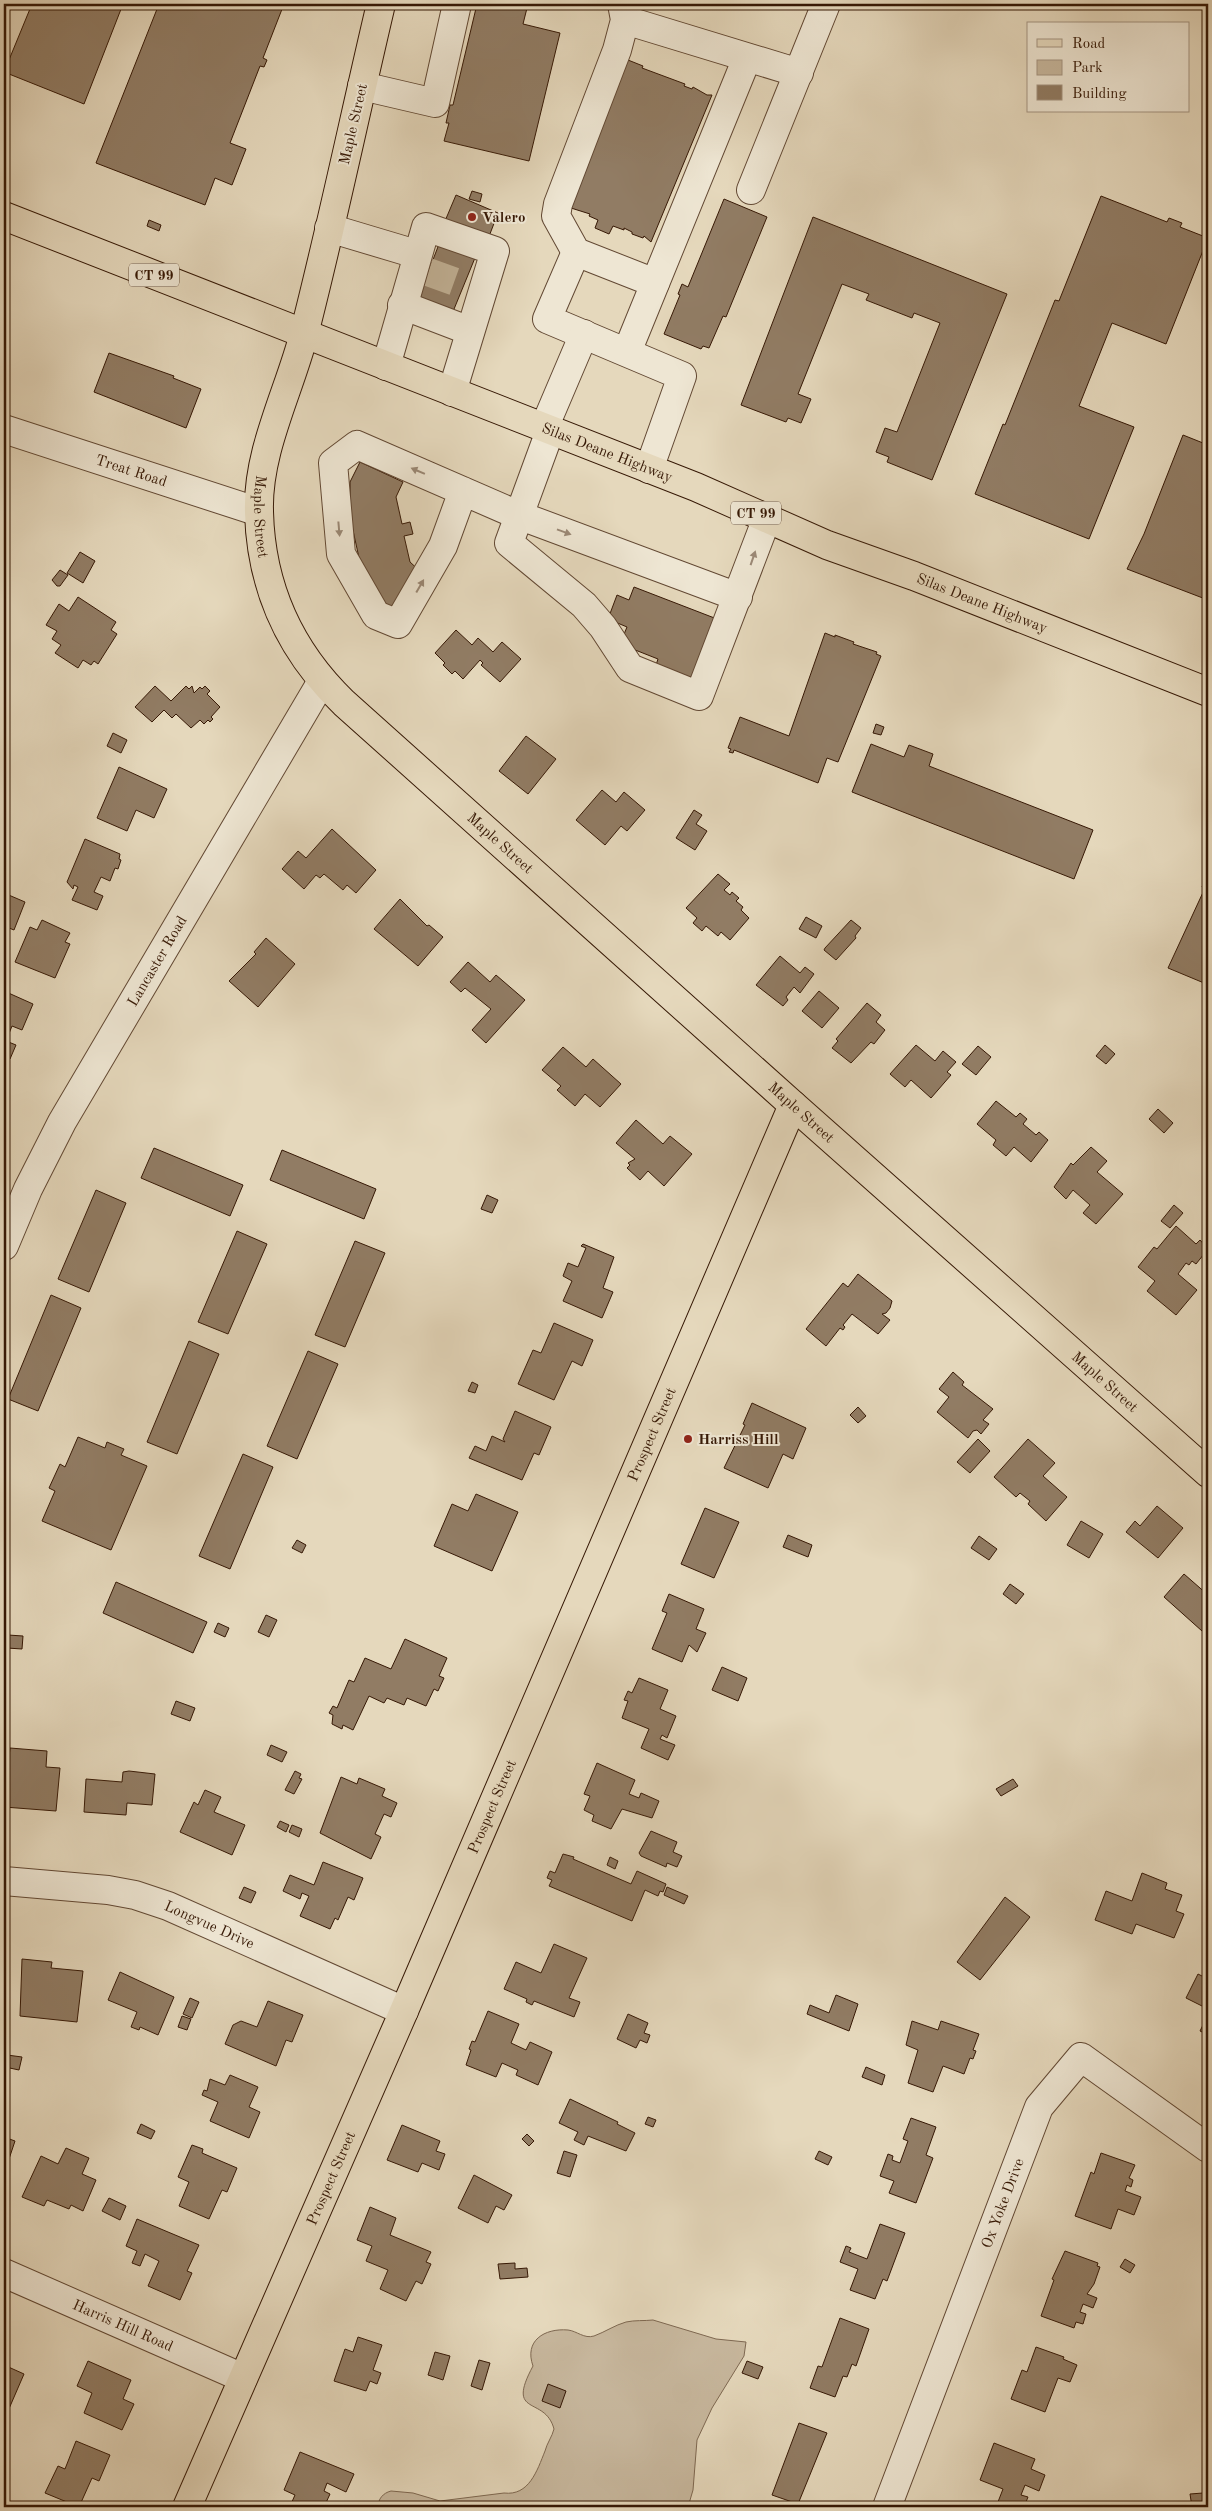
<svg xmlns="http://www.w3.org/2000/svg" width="1212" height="2511" viewBox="0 0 1212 2511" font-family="'Old Standard TT',serif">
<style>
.green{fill:#c7b79d;stroke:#7e6851}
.building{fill:#917c64;stroke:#361805}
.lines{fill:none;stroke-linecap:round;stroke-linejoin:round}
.minor-tunnel{stroke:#c2b297;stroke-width:28;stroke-dasharray:28 14;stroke-linecap:butt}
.minor-casing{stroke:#624833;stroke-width:30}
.major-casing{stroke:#361805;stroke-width:30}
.minor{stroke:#eee6d3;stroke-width:28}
.major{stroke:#e5d8bc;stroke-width:28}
.oneway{fill:#9b8976}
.poi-dot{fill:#8f2418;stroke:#eee6d3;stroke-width:2}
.labels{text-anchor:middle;stroke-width:4;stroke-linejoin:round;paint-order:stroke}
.shield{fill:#eee6d3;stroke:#6d5643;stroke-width:1}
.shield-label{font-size:14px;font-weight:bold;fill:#361805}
.street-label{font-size:15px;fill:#361805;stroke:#eee6d3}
.poi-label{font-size:15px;font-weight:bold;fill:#361805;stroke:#eee6d3;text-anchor:start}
</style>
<rect width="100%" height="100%" fill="#e5d8bc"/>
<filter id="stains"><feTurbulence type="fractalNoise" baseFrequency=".004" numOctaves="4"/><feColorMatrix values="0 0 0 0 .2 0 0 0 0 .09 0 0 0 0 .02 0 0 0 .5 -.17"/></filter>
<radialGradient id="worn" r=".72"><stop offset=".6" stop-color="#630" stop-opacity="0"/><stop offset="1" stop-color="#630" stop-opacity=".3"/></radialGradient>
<path class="green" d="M653 2320 716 2339 746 2342 744 2356 712 2408 697 2440 693 2490 688 2507H378C378 2499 383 2493 391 2491L413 2493 440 2501 504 2493C529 2496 537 2471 545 2451 547 2443 552 2437 554 2429 545 2395 505 2418 533 2366 524 2341 544 2328 568 2330 577 2331 584 2339 594 2336 605 2332 615 2325 626 2322 635 2320 644 2321 653 2320Z"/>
<path class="building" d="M32 4H123L84 104 4 72Z
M159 4H284L263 58 267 60 264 67 260 66 230 143 246 149 232 185 215 178 205 205 96 163Z
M477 4H528L523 24 560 33 529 161 444 141 449 123H446L450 105H453Z
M623 58 643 66 642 68 685 84 684 86 692 89 693 87 707 95H712L651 242 644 236 643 238 632 234V232L624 228V230L613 226 609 234 595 228 598 220 589 216 590 214 571 208Z
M472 191 482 194 480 202 469 199Z
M456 195 498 213 488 239 445 221Z
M1101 196 1167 222 1169 218 1182 223 1180 227 1208 238 1166 344 1112 323 1079 406 1134 427 1089 539 975 494 1003 424 1005 425 1055 300 1059 301Z
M724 199 767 217 726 317 723 316 709 348 703 346 701 349 664 334 680 295 678 294 682 284 688 287Z
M813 217 1007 294 932 480 887 462 889 457 876 452 885 428 897 432 940 323 914 313 912 318 866 300 869 294 842 284 798 394 811 399 801 423 788 418 786 422 741 405Z
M149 220 161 225 159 231 147 226Z
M441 239 477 253 452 314 417 301Z
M109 353 174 376 173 378 201 389 186 428 94 392Z
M1183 435 1208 445V600L1127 569 1144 534Z
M360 462 403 482 396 497 402 524 410 522 413 534 404 536 410 562 422 573 390 609 374 595 363 576 347 503H350V482Z
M80 552 95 561 83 583 67 573Z
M60 570 68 575 60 586H57L52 580Z
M634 587 717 619 693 686 654 671 658 659 620 644 627 627 608 619 617 595 629 600Z
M78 597 116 622 111 630 117 634 98 664 94 661 91 665 83 660 78 668 55 653 61 645 52 639 57 631 46 625 59 604 69 611Z
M456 630 472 645 478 638 493 652 502 642 521 659 500 682 481 665 483 663 480 660 463 679 455 671 452 674 443 665 445 663 435 653Z
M825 633 835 637V635L854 642 853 644 877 652 876 654 881 656 838 762 827 758 818 783 734 750 733 753 729 752 731 749 728 748 740 717 789 736Z
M155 686 171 701 186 686 189 689 192 686 194 693 200 687 202 689 205 686 210 691 207 694 220 707 211 717 213 719 210 722 208 720 204 724 200 720 191 728 176 714 172 718 164 710 152 722 135 707Z
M876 724 884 727 881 735 873 733Z
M113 733 127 740 121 753 107 746Z
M526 736 556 759 528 794 499 771Z
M871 744 904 757 909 745 933 754 929 766 1093 830 1074 879 852 792Z
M119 767 167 789 154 818 136 810 127 831 97 818Z
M602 790 616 802 624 792 645 810 627 831 621 826 605 845 576 820Z
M694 810 702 815 696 824 707 831 695 850 676 838Z
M332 829 376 870 356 893 347 885 343 890 324 874 320 878 316 875 304 889 282 869 298 851 306 858Z
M85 839 120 854 119 859 121 860 118 869 115 868 110 881 101 877 94 892 103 896 97 910 72 900 78 887 74 885 73 889 67 882Z
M1208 872V982L1204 980V983L1168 968 1205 888 1202 887Z
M718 874 730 884 724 890 730 895 732 892 739 898 736 901 743 907 741 910 749 918 730 940 721 932 718 936 706 926 702 931 693 923 697 918 686 908Z
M4 893 25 902 14 930 4 926Z
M400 899 427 926 429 925 443 937 418 966 374 929Z
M806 917 822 926 816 938 799 929Z
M42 920 70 933 65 942 70 944 55 978 15 962 30 927 37 930Z
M851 920 861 928 855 936 856 938 836 960 824 950 825 948Z
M266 938 295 964 258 1007 229 981 256 954 254 952Z
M780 956 800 973 805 967 814 974 800 993 794 987 786 997 788 1000 783 1006 756 985Z
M468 962 490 982 496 975 525 1000 486 1043 472 1030 491 1009 465 988 461 992 450 982Z
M4 991 33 1004 22 1030 12 1026 6 1041 16 1045 10 1059 4 1056Z
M819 991 839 1008 822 1028 802 1011Z
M867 1003 881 1015 876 1022 885 1030 874 1044 871 1042 851 1063 832 1048 838 1041 836 1039Z
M916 1045 935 1061 943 1051 956 1062 947 1072 951 1075 931 1098 911 1080 905 1087 890 1074Z
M1105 1045 1115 1054 1106 1064 1096 1056Z
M978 1046 991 1057 976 1075 962 1064Z
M563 1047 586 1067 593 1059 621 1084 600 1107 585 1094 575 1106 557 1090 561 1086 542 1070Z
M996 1101 1016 1117 1020 1113 1027 1119 1023 1124 1036 1135 1039 1132 1048 1140 1031 1162 1014 1147 1006 1156 993 1145 996 1140 977 1124Z
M1158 1109 1173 1123 1164 1133 1149 1119Z
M636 1120 663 1144 670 1136 692 1154 664 1186 648 1171 640 1180 627 1168 630 1165 628 1163 635 1159 616 1143Z
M1091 1147 1107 1161 1097 1172 1123 1194 1096 1224 1083 1213 1090 1205 1073 1190 1066 1199 1054 1187 1071 1163 1073 1165Z
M154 1148 243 1185 230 1216 141 1178Z
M282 1150 376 1189 364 1219 270 1180Z
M96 1190 126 1203 89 1292 58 1279Z
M487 1195 498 1200 492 1213 481 1209Z
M1174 1205 1183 1213 1170 1228 1161 1221Z
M1176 1226 1196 1244 1200 1240 1208 1249 1196 1264 1192 1261 1189 1265 1186 1263 1178 1274 1197 1290 1176 1315 1147 1291 1155 1281 1138 1267 1154 1247 1157 1249Z
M237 1231 267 1244 228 1334 198 1322Z
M355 1241 385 1253 345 1347 315 1335Z
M583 1244 614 1257 603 1288 613 1292 602 1318 563 1301 572 1281 563 1276 568 1263 578 1267 586 1248 581 1246Z
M858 1274 892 1301 890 1308 886 1313 882 1314 890 1320 878 1334 852 1314 843 1325 845 1327 843 1330 840 1328 826 1346 806 1329 843 1283 848 1287Z
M51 1295 81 1308 38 1411 8 1399Z
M554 1323 593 1340 582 1366 572 1361 554 1400 518 1384 533 1350 541 1353Z
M189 1341 219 1354 177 1454 147 1442Z
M308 1351 338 1364 297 1459 267 1446Z
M953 1372 964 1382 962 1385 993 1409 983 1420 989 1424 981 1434 977 1430 973 1431 968 1438 937 1412 949 1397 939 1389Z
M472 1382 478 1385 475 1393 468 1391Z
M752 1403 806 1428 793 1459 783 1454 768 1488 724 1468 745 1425 743 1424Z
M858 1407 866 1416 858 1423 850 1415Z
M515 1411 551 1427 539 1455 534 1453 522 1480 469 1458 475 1446 486 1451 492 1436 505 1442 503 1439Z
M78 1437 105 1448 107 1442 124 1449 121 1455 147 1466 111 1550 42 1521 55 1491 49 1488 60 1464 65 1467Z
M978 1439 990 1451 970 1473 957 1462Z
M1028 1439 1055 1463 1043 1476 1067 1497 1046 1521 1028 1504 1030 1501 1020 1493 1016 1497 994 1477Z
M243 1454 273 1467 230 1569 199 1556Z
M476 1494 518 1512 492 1571 434 1546 452 1504 468 1511Z
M1157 1506 1183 1528 1158 1558 1126 1532 1135 1521 1140 1526Z
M705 1508 739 1522 714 1578 681 1564Z
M1081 1521 1103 1534 1089 1558 1067 1545Z
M788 1535 812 1545 808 1557 783 1547Z
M979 1536 997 1549 989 1560 971 1548Z
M297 1540 306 1545 302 1553 292 1548Z
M1184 1574 1208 1595V1624L1202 1631 1164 1597Z
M116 1582 207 1622 193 1653 103 1613Z
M1010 1584 1024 1594 1016 1604 1003 1594Z
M669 1594 704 1609 696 1629 706 1633 697 1652 689 1645 682 1662 652 1649 667 1613 662 1611Z
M266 1615 277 1620 269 1637 258 1632Z
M218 1623 229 1628 225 1637 214 1632Z
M8 1635 23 1636 22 1649 7 1648Z
M405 1639 447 1658 439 1676 444 1678 438 1691 434 1689 426 1706 407 1698 404 1705 387 1698 384 1703 369 1696 353 1730 343 1725 342 1729 332 1724 333 1715 329 1713 333 1706 337 1708 349 1680 354 1682 365 1658 391 1669Z
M722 1667 747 1678 738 1701 712 1690Z
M639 1678 668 1690 660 1709 676 1716 667 1738 662 1735 660 1739 675 1745 668 1760 641 1748 649 1729 622 1718 628 1701 624 1700 628 1691 632 1693Z
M176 1701 195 1708 190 1721 171 1714Z
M271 1745 287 1752 282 1762 267 1755Z
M10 1748 47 1751 46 1767 60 1768 56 1811 4 1807V1765L8 1766Z
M597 1763 635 1780 629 1794 639 1798 641 1793 659 1801 652 1818 622 1809 611 1829 592 1821 594 1815 584 1810 590 1796 584 1794Z
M129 1771 155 1774 152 1805 127 1803 126 1815 84 1812 86 1779 122 1782 123 1772Z
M295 1771 301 1774 299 1778 302 1779 294 1794 285 1790Z
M341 1777 357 1784 359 1778 385 1789 382 1796 397 1803 391 1817 384 1814 375 1834 381 1837 371 1859 320 1833Z
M1013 1779 1018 1786 1001 1796 996 1789Z
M205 1790 221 1797 214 1812 245 1825 232 1855 180 1832 194 1802 198 1805Z
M280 1821 289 1825 286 1832 277 1827Z
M292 1825 302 1829 299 1837 289 1832Z
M651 1831 677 1842 673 1852 682 1856 677 1867 667 1863 666 1867 641 1856 639 1853Z
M563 1854 574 1857 573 1859 631 1884 637 1871 666 1884 663 1892 660 1891 658 1896 645 1890 632 1921 549 1886 552 1880 547 1878 550 1871 555 1873Z
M610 1857 618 1861 615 1869 607 1865Z
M323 1862 363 1878 354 1900 348 1897 338 1920 335 1918 330 1929 300 1916 309 1896 302 1893 300 1899 283 1891 290 1875 314 1885Z
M1142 1873 1167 1883 1165 1889 1182 1895 1176 1911 1184 1914 1174 1938 1136 1924 1132 1934 1095 1920 1106 1891 1132 1901Z
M244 1887 256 1892 251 1903 239 1898Z
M667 1887 688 1896 684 1904 664 1895Z
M1005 1897 1030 1917 980 1980 957 1962Z
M554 1944 587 1958 569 1998 580 2002 574 2017 534 2001 532 2005 526 2002 527 1999 504 1989 516 1962 541 1973Z
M22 1959 52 1962 51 1968 83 1971 77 2022 20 2016Z
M120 1972 174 1997 158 2035 140 2027 139 2030 131 2027 137 2012 108 2000Z
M1198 1974 1208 1979V2009L1186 1998Z
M836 1995 858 2004 849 2031 807 2014 810 2005 829 2013Z
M190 1998 199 2002 192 2018 183 2014Z
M268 2001 303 2015 292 2042 286 2040 276 2066 225 2044 233 2025 241 2021 257 2027Z
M488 2011 519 2024 511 2043 526 2050 530 2042 552 2052 538 2085 516 2075 518 2070 502 2063 496 2077 466 2065 471 2050 469 2049 472 2041 475 2042Z
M628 2014 648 2023 644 2033 650 2035 647 2043 640 2040 636 2048 617 2039Z
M1208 2015V2035L1200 2031Z
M182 2016 191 2019 187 2030 178 2027Z
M912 2021 938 2030 941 2021 979 2034 973 2050 976 2051 973 2059 970 2058 964 2074 943 2066 933 2092 908 2083 918 2050 906 2045Z
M7 2055 22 2057 19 2070 5 2067Z
M866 2067 885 2075 882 2085 862 2077Z
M230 2075 258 2087 249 2107 260 2112 249 2138 210 2121 218 2102 202 2095 204 2090 207 2091 210 2079 225 2085Z
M570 2099 618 2122 617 2124 635 2133 626 2151 588 2136 584 2145 574 2140 578 2132 559 2123Z
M648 2117 656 2120 653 2127 645 2124Z
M911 2118 936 2127 926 2155 933 2158 916 2203 889 2193 894 2181 880 2176 888 2154 893 2156 892 2160 900 2163 908 2141 903 2139Z
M141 2124 155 2131 151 2139 137 2133Z
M402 2125 440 2141 436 2151 445 2154 439 2170 422 2163 418 2172 387 2160Z
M527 2134 534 2141 529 2146 522 2139Z
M4 2137 15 2141 4 2174Z
M192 2145 203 2149 202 2153 237 2168 227 2192 222 2190 209 2219 179 2206 189 2182 178 2177Z
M66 2148 89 2158 82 2174 96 2180 83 2211 71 2205 69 2209 47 2200 44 2206 22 2197 41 2156 58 2164Z
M564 2151 577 2155 570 2177 557 2173Z
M819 2151 832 2157 828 2165 815 2159Z
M1101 2153 1135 2165 1129 2178 1133 2180 1131 2187 1127 2185 1125 2191 1141 2197 1134 2215 1118 2209 1111 2229 1075 2216 1091 2172 1094 2174Z
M474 2175 512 2195 504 2210 496 2206 488 2223 458 2208Z
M109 2198 126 2206 120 2220 102 2211Z
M370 2207 396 2218 390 2235 431 2252 426 2262 431 2264 422 2284 416 2281 406 2301 380 2289 388 2270 366 2261 372 2246 357 2240Z
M137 2219 199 2245 187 2271 192 2273 180 2300 148 2286 159 2261 145 2254 140 2266 132 2263 137 2251 126 2246Z
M880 2224 905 2233 887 2281 883 2279 875 2299 850 2290 858 2269 840 2262 846 2246 851 2248 849 2252 867 2259Z
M1065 2251 1098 2263 1097 2266 1100 2267 1094 2284 1087 2294 1097 2298 1093 2308 1083 2304 1080 2312 1086 2314 1083 2324 1076 2322 1074 2328 1041 2316 1054 2280 1052 2279Z
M1125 2259 1135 2265 1130 2273 1120 2267Z
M515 2263V2269L527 2268 528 2277 500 2279 498 2264Z
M840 2318 869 2329 856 2366 852 2364 847 2377 843 2376 835 2397 810 2388 818 2366 822 2367Z
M358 2337 382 2345 373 2370 381 2373 377 2384 370 2381 366 2391 334 2381 345 2349 353 2352Z
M1036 2347 1064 2357 1063 2359 1077 2365 1070 2382 1058 2378 1045 2412 1011 2399 1022 2370 1027 2372Z
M435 2352 450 2356 443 2380 428 2375Z
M479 2360 490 2363 482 2390 471 2386Z
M88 2361 131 2380 123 2399 134 2404 122 2430 84 2413 92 2393 77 2386Z
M747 2361 763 2367 758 2379 742 2373Z
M4 2365 24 2374 8 2411 4 2410Z
M548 2384 566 2391 560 2408 542 2401Z
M799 2423 827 2433 798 2504 772 2495Z
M76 2441 110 2455 99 2481 92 2478 79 2507 45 2493 58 2466 65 2469Z
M994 2443 1035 2459 1031 2469 1045 2475 1039 2491 1025 2485 1021 2495 1028 2497 1024 2507H996L1003 2489 980 2480Z
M300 2452 354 2474 346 2492 327 2483 324 2491 330 2494 324 2507 311 2503 309 2507H299L291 2504 295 2495 284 2490Z
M1203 2493 1205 2507H1192L1190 2494Z"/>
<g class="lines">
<path class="minor-tunnel" d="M428 272 464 285"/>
<g class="minor-casing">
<g id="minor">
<path d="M622 4 625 20 617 50 558 204 556 216 576 252 655 283"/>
<path d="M625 20 799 73"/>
<path d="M362 86 435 103 457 4"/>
<path d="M751 190 826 4"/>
<path d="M329 228 416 254"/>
<path d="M576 252 547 319 682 376 649 469"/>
<path d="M402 305 470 331"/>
<path d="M627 352 747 58"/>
<path d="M386 366 426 227 495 251 452 392"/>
<path d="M544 428 584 334"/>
<path id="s1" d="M4 429 259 512"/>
<path d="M550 431 509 543 584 605 603 627 630 668 699 696 767 518"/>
<path d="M463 491 443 546 398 624 376 615 341 554 333 463 357 445 518 515 738 597"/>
<path id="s2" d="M4 1246 28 1189 62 1122 322 681"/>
<path id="s3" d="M4 1881 108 1890 135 1895 168 1906 404 2011"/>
<path id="s4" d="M4 2273 243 2378"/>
<path id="s5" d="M887 2507 1039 2107 1081 2057 1208 2148"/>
</g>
</g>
<g class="major-casing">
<g id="major">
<path id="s6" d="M381 4C355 114 332 225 304 334 289 392 257 451 259 512 261 589 290 651 344 703L793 1105 1208 1473"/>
<path id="s7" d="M4 216 696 487 827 545 914 576 1208 692"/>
<path id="s8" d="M187 2507 404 2011 793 1105"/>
</g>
</g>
<use href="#minor" class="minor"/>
<use href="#major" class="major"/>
</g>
<defs><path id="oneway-solid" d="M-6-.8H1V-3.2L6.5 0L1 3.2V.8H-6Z" transform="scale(1.25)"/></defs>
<g class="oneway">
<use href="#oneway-solid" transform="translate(418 471) rotate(-157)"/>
<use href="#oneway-solid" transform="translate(339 529) rotate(85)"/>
<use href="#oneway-solid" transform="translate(564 532) rotate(20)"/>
<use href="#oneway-solid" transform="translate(753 558) rotate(-71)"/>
<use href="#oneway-solid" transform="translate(420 586) rotate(-60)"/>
</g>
<g class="poi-dot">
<circle cx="472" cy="217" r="5"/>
<circle cx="688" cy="1439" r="5"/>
</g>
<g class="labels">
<g class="shield">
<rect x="129" y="263.5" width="50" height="23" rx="4"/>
<rect x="731" y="501.5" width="50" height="23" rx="4"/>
</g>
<g class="shield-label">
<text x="154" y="280">CT 99</text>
<text x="756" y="518">CT 99</text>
</g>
<g class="street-label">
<text transform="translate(353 124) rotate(-77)" y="5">Maple Street</text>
<text dy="5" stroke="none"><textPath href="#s7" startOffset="648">Silas Deane Highway</textPath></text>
<text dy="5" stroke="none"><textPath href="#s1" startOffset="134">Treat Road</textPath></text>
<text dy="5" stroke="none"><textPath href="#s6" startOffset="528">Maple Street</textPath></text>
<text dy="5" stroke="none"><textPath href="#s7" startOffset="1052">Silas Deane Highway</textPath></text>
<text dy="5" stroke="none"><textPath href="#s6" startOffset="948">Maple Street</textPath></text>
<text dy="5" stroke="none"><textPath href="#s2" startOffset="324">Lancaster Road</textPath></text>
<text dy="5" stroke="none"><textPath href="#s6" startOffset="1352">Maple Street</textPath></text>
<text dy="5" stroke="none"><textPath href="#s6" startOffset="1758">Maple Street</textPath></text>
<text dy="5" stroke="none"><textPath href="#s8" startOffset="1169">Prospect Street</textPath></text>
<text dy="5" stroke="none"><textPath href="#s8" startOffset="764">Prospect Street</textPath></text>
<text dy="5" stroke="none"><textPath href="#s3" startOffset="212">Longvue Drive</textPath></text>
<text dy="5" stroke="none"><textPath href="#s8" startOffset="359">Prospect Street</textPath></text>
<text dy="5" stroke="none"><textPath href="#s5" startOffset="325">Ox Yoke Drive</textPath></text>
<text dy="5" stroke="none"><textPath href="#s4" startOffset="130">Harris Hill Road</textPath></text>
</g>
<g class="poi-label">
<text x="482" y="222">Valero</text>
<text x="698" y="1444">Harriss Hill</text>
</g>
</g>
<rect width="1212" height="2511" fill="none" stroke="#e5d8bc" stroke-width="20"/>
<rect x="5" y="5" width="1202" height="2501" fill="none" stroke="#361805" stroke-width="2.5"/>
<rect x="10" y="10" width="1192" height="2491" fill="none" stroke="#361805"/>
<rect x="1027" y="22" width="162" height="90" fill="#eee6d3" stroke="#a49481"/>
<rect x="1037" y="39" width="25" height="8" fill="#e5d8bc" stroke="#a49481"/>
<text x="1072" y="48" font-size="15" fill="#361805">Road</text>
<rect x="1037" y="60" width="25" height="15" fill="#c7b79d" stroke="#a49481"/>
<text x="1072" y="72" font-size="15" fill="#361805">Park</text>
<rect x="1037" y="85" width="25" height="15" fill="#917c64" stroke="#a49481"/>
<text x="1072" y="98" font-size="15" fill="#361805">Building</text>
<rect width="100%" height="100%" filter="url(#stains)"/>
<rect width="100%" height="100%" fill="url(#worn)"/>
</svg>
